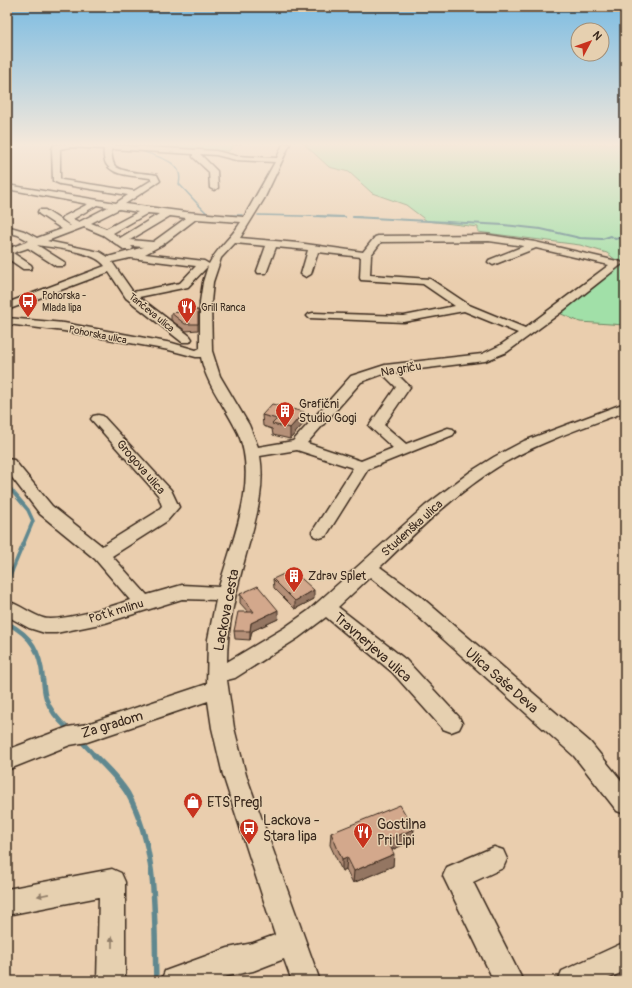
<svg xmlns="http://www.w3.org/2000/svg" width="632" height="988" viewBox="0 0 632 988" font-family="Pangolin,sans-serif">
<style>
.green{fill:#a1e0a8;stroke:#6e8563}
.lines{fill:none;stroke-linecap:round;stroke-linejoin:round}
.stream-far4{stroke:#61888f;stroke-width:1.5}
.stream-far3{stroke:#61888f;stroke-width:2}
.stream-far2{stroke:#61888f;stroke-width:3.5}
.stream-far1{stroke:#61888f;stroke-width:4.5}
.stream{stroke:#61888f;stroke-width:5.5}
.minor-casing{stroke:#3b2a1e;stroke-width:3}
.minor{fill:#e6d0b0;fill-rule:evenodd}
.wall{fill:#b59078;stroke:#3b2a1e}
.shaded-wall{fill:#947662;stroke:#3b2a1e}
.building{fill:#d3a88c;stroke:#3b2a1e}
.oneway{fill:#907d67}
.labels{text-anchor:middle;stroke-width:3;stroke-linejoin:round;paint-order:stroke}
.far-poi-label{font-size:10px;fill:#3b2a1e;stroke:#e6d0b0;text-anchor:start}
.far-street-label{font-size:10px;fill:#3b2a1e;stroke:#e6d0b0}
.street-label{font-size:12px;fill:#3b2a1e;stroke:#e6d0b0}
.poi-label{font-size:12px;fill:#3b2a1e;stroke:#e6d0b0;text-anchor:start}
.near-street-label{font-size:14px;fill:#3b2a1e;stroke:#e6d0b0}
.near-poi-label{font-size:14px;fill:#3b2a1e;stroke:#e6d0b0;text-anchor:start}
</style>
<rect width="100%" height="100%" fill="#eaceae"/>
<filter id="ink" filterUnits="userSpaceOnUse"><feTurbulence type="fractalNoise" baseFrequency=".025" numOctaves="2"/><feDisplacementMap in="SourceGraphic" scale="8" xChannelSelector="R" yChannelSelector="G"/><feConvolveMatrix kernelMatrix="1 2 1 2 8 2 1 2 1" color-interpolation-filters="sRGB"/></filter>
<g filter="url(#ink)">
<path class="green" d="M126 144H242L233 146 229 151Z
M304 144H625V263L622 265 625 275V325L580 322 559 313 585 291 622 265 607 253 580 245 478 232V227L427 221 406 205 372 193 349 172 329 167Z"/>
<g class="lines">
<path class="stream-far4" d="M139 150C156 157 185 160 179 184 184 189 205 212 207 213 218 217 231 215 242 215
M258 215 345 217
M353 217H361"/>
<path class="stream-far3" d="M318 216 345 217
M353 217 504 225 541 229 580 238 602 239 611 236 615 239 620 238 625 240"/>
<path class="stream-far2" d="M7 485 28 510 33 521 12 571"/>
<path class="stream-far1" d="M7 583 12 570
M7 623C32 636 40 651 43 679 44 686 44 692 46 698 50 711 59 721 69 730
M79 739 95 756"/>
<path class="stream" d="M94 755C106 767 119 779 128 794 159 850 154 920 156 981"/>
<g class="minor-casing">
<path id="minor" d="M61 144 111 145 216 151 236 156 277 158 283 144H290L264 199 240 238 298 243 363 252 375 237 378 236 489 235 535 242 621 262 622 264 560 313 507 352 485 361 395 372 410 387 384 425 406 444 448 428 453 429 455 432 453 435 368 469 326 536 320 538 314 536 312 532 353 468 297 450 260 456C266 490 254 525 245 558 236 592 227 626 227 662L284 628 308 611 425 506 470 472 494 457 524 441 625 403V412C584 427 542 441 504 463 458 491 419 529 380 567L420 596 590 742 625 785V814L617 811 574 756 406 606 370 577 338 607 406 660 459 717 462 723 459 729 451 732 443 729 392 672 326 617 298 638 235 678 227 680 234 728 246 775 320 981H292L284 959 253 971 228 976 214 981H161L165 971 228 948 253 943 275 935 223 775 212 728 208 701 87 742 70 745 7 770V750L68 727 87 724 207 684 208 639 216 600 182 599 105 623 56 633H45L29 628 7 616V601C20 605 31 614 43 618 58 623 114 606 130 600L95 559 40 514 7 471V459L14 460 52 506 102 546 155 513 162 506 158 495 91 419 93 416 98 415 103 416 171 490 179 507 167 521 112 556 147 595 182 585 219 587C232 540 259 481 238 433 226 407 206 385 201 357H196L169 350 64 331 7 324V318L64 323 172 343 196 350 200 348V302L203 282 208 266 188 287 139 297 190 336 192 339 190 342H182L126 298 109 272 7 310V303L105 266C95 251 54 248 37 245L64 262 65 264 64 266H56L28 248 13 253 31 265 32 267 31 269H23L7 258V249L29 241 18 235 7 232V226L24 231 37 238 62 229 39 214 38 212 39 210H45L70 226H71L62 219 63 217 88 204 7 189V185L116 203 128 195 60 184 53 181 52 149 54 145ZM70 147 104 149C100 177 130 175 150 178L152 180 134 191 62 180 60 178V149ZM112 149 193 154V157L209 172 210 188 214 190 218 188 217 171 200 154 216 155 236 160 275 162 244 217 186 212 125 204 160 181 157 175C147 173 122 173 115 166 112 162 112 156 111 151ZM97 205 108 207 79 222 73 219ZM119 209 138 212 106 229 91 223ZM148 213 159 214 120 238 113 233ZM170 216 186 218 153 242 130 240ZM196 219 241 222C232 237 217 248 209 264L204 261 145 254 162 245ZM84 227 103 235 125 250H131L133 248 131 246 144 247 108 257 100 252 47 241ZM489 241 524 246 489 260 488 262 493 265 536 248 609 265 525 328 469 305 430 279 370 275 371 255 381 242ZM235 243 266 246 257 271 258 273H266L267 271 276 247 308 250 301 274 306 277 311 274 318 252 361 257 360 278 361 280 423 284 455 306 404 316 313 313 309 314 307 316 309 318 404 322 464 311 518 333 499 346 482 354 385 365 351 376 293 441 258 447 249 425 220 376 212 351 211 302 213 282 221 258ZM130 258H131L196 266 180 283 133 292 112 262ZM383 374 396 387 369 426 393 448 361 461 307 443 361 382Z
M494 847 503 850 507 859 503 868 473 882 523 981H494L443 876 447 867Z
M112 869 121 873 125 882V981H97L99 897 7 915V889Z
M625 942V971L603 981H558L562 971Z"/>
</g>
<use href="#minor" class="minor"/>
</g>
<path class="wall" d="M198 310V330L186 331 171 320V313Z
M262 415 304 423 290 439 273 435 272 429 263 426Z
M273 579 314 599 295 609 274 588Z
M240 594 278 619 252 631 250 640 235 639 234 631 248 612 240 603Z
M414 829 412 841 392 850 393 866 353 883 346 869 342 871 330 845 331 833Z"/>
<path class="shaded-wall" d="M304 412V423L290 439V428Z
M314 590V599L295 609V601Z
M278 610V619L252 631 250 640V631L251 623Z
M414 829 412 841 386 852 387 840Z
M394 854 393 866 353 883 354 871Z
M347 857 346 869 342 871V859Z"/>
<path class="building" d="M198 310V324H185L171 313Z
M272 404 304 412 290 428 272 424 277 419 262 415Z
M292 570 314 590 295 601 273 579Z
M258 586 278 610 251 623 250 631H234L238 612H254L240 594Z
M400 805 414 829 387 840 394 854 354 871 347 857 342 859 331 833Z"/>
<defs><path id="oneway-solid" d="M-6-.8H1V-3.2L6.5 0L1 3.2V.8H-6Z"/></defs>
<g class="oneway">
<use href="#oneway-solid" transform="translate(43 895) rotate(169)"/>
<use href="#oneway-solid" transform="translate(112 942) rotate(-90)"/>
</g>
</g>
<linearGradient id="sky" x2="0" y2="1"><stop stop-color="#7cbce2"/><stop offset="0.51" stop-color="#f6e9db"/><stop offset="1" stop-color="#f6e9db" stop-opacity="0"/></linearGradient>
<rect width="632" height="283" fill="url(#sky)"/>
<defs>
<g id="bus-pin" transform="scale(1)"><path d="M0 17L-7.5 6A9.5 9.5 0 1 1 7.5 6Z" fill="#c8321e" stroke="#e6d0b0"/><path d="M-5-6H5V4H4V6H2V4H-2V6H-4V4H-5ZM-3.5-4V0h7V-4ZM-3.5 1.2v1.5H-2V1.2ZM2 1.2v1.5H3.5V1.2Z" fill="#fff"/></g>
<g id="restaurant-pin" transform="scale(1)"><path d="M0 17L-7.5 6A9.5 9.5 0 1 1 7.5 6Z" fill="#c8321e" stroke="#e6d0b0"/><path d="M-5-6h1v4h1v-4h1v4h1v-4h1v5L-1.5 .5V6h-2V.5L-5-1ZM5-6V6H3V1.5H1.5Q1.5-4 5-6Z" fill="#fff"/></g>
<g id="building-pin" transform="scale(1)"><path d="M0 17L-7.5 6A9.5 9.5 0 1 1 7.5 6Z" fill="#c8321e" stroke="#e6d0b0"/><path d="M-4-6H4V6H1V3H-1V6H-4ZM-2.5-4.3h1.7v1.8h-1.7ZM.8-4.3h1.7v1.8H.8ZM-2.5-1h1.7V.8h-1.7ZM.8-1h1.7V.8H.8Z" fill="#fff"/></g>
<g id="shop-pin" transform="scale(1)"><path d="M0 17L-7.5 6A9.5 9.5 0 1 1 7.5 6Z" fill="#c8321e" stroke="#e6d0b0"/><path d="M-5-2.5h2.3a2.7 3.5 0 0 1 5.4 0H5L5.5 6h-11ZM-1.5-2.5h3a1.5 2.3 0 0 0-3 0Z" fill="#fff"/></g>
</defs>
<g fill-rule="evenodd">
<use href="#bus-pin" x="28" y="301"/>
<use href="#restaurant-pin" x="187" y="307"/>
<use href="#building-pin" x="285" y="411"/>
<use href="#building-pin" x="294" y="576"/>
<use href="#shop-pin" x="193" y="802"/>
<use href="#bus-pin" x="249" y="828"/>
<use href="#restaurant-pin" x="363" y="832"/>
</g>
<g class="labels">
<g class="far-poi-label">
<text x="42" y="299">Pohorska -<tspan x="42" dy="12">Mlada lipa</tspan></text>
<text x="201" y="311">Grill Ranca</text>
</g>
<g class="far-street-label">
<text transform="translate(152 312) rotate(39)" y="4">Tančeva ulica</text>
<text transform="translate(98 334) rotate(11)" y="4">Pohorska ulica</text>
</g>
<g class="street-label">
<text transform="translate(401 369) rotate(-10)" y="4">Na griču</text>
<text transform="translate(141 467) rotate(49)" y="4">Grogova ulica</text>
<text transform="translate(412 528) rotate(-42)" y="4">Studenška ulica</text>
<text transform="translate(116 611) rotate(-17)" y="4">Pot k mlinu</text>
</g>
<g class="poi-label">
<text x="299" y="408">Grafični<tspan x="299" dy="14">Studio Gogi</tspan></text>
<text x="308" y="580">Zdrav Splet</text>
</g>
<g class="near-street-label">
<text transform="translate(226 610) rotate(-79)" y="5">Lackova cesta</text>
<text transform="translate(373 647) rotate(41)" y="5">Travnerjeva ulica</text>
<text transform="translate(502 680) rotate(41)" y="5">Ulica Saše Deva</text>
<text transform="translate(112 724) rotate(-17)" y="5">Za gradom</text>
</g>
<g class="near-poi-label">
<text x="207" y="807">ETS Pregl</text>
<text x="263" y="825">Lackova -<tspan x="263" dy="16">Stara lipa</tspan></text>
<text x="377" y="829">Gostilna<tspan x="377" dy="16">Pri Lipi</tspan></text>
</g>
</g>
<rect width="632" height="988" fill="none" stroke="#e6d0b0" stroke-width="24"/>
<rect x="12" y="12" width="608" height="964" fill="none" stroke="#3b2a1e" stroke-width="1.5" filter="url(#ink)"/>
<g transform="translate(590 42) rotate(49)"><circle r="19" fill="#e6d0b0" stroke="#a28e76"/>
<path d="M0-3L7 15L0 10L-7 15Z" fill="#c8321e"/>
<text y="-6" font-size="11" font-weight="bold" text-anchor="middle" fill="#3b2a1e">N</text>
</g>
</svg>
